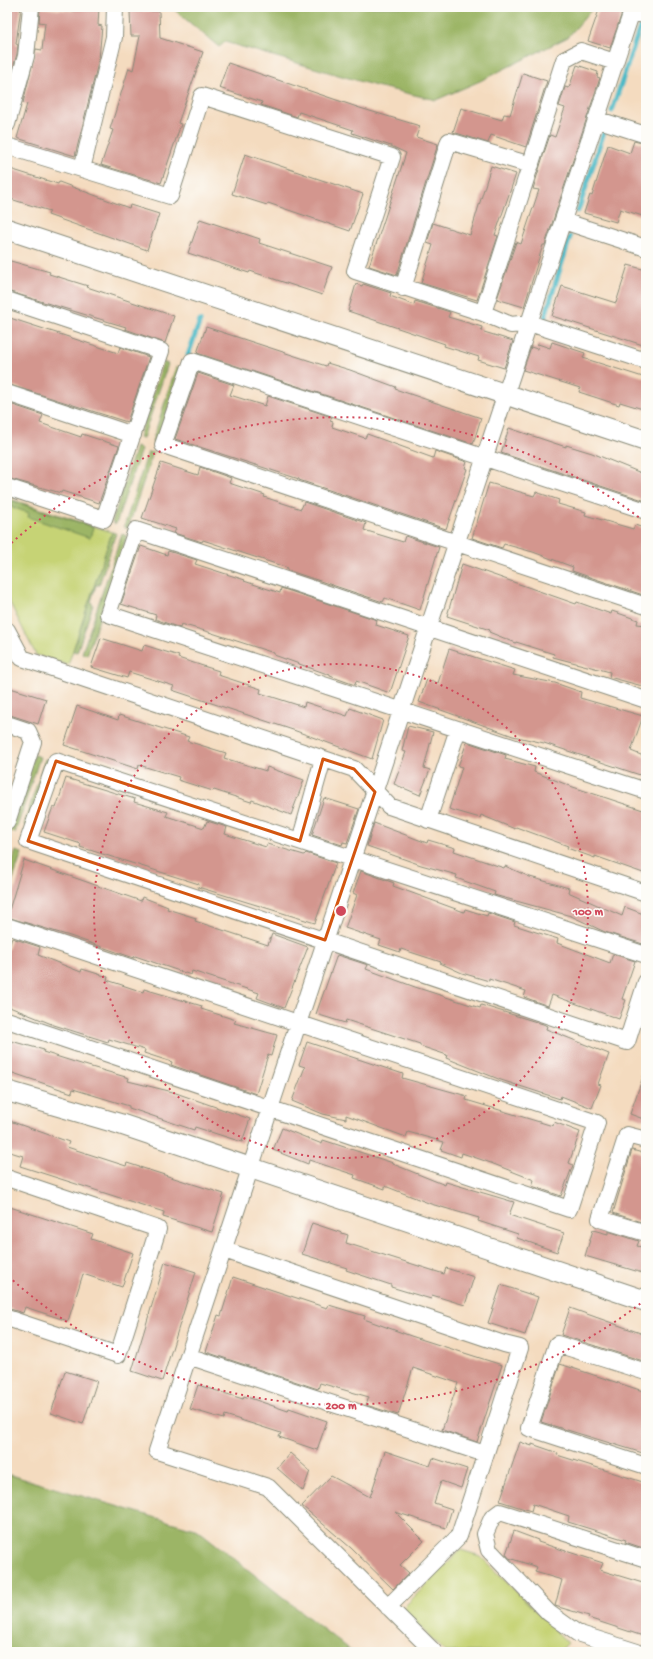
<svg xmlns="http://www.w3.org/2000/svg" width="653" height="1659" viewBox="0 0 653 1659" font-family="'Gochi Hand',sans-serif">
<style>
.green{fill:#c6d375;stroke:#728854}
.forest{fill:#9cb566;stroke:#5e794d}
.lines{fill:none;stroke-linecap:round;stroke-linejoin:round}
.stream{stroke:#4cb9c6;stroke-width:5}
.building{fill:#d3968e}
.minor-casing{stroke:#8a8c7a;stroke-width:18}
.tertiary-casing{stroke:#8a8c7a;stroke-width:22}
.minor{stroke:#fff;stroke-width:16}
.tertiary{stroke:#fff;stroke-width:20}
.marked{fill:none;stroke:#d45610;stroke-width:3;stroke-linejoin:round}
.ring{fill:none;stroke:#d1495b;stroke-width:2;stroke-dasharray:2 4}
.centre{fill:#d1495b;stroke:#fdfcf7;stroke-width:2}
.ring-label{font-size:12px;text-anchor:middle;font-weight:bold;fill:#d1495b;stroke:#fdfcf7;stroke-width:3;stroke-linejoin:round;paint-order:stroke}
</style>
<rect width="100%" height="100%" fill="#fdfcf7"/>
<filter id="ink" filterUnits="userSpaceOnUse"><feTurbulence type="fractalNoise" baseFrequency=".025" numOctaves="2"/><feDisplacementMap in="SourceGraphic" scale="8" xChannelSelector="R" yChannelSelector="G"/><feConvolveMatrix kernelMatrix="1 2 1 2 8 2 1 2 1" color-interpolation-filters="sRGB"/></filter>
<filter id="wash" filterUnits="userSpaceOnUse"><feTurbulence type="fractalNoise" baseFrequency=".012" numOctaves="4" result="noise"/><feDisplacementMap in="SourceGraphic" scale="16" xChannelSelector="R" yChannelSelector="G"/><feGaussianBlur stdDeviation="0.9" result="paint"/><feColorMatrix in="noise" values="0 0 0 0 0 0 0 0 0 0 0 0 0 0 0 0 0 1.4 0 .05"/><feComposite in="paint" operator="in"/></filter>
<g filter="url(#wash)">
<rect width="100%" height="100%" fill="#f4dbbf"/>
<path class="green" d="M7 498 112 532 68 665 36 655 7 597Z
M461 1550 480 1556 568 1643 559 1652H445L402 1609Z"/>
<path class="forest" d="M171 7H594L568 37 480 81 436 100 376 86 225 42 219 47Z
M163 362 168 364 143 438 139 437Z
M176 367 181 368 157 443 152 442Z
M136 447 141 449 116 524 112 522Z
M148 452 153 453 128 528 124 527Z
M13 501 93 527 90 538 28 517 29 513 11 507Z
M112 532 116 533 99 585H96L91 602 93 605 77 652 73 651Z
M122 534 127 536 87 655 82 653Z
M34 755 40 757 15 833 9 831Z
M45 759 51 761 30 826 24 825Z
M16 851 22 853 7 897V878Z
M7 1474 198 1530 352 1652H7Z"/>
<g class="lines">
<path class="stream" d="M612 111 640 27
M578 211 604 132
M545 317 570 237
M188 355 200 321"/>
</g>
<g id="blocks">
<path class="building" d="M7 7H21L16 44 18 45 17 54 7 89Z
M74 7H99L98 25 102 26 99 59 75 156 17 138 27 104 23 103 36 49 42 50 45 23 39 22 40 8 74 11Z
M600 7H624L610 48 588 41Z
M130 11H159L160 38 203 52 178 123 181 124 161 183 101 165 113 130 110 129 129 68 133 70 140 36H131Z
M228 63 360 108 420 126 416 137 438 144 397 275 369 266 406 153 391 146 352 133 353 130 299 112 297 117 261 105 262 102 219 88Z
M577 65 598 72 597 77 600 78 545 245H543L524 307 497 299 516 242 521 244 539 190 533 189 544 153 550 135 555 137 565 108 559 106 565 87 569 88Z
M523 73 547 81 526 147 491 135 488 143 453 132 461 108 502 120 504 114 510 115Z
M634 141 646 144V217L620 209 616 222 584 213 590 195 592 196 608 145 630 153Z
M245 154 363 194 350 231 268 203 267 205 232 194Z
M491 166 516 174 495 235 498 236 477 300 421 283 433 245 427 243 433 223 470 235Z
M7 168 58 184 59 182 129 208 130 205 159 214 147 250 48 215 50 211 7 198Z
M200 219 260 239 259 243 332 267 322 295 250 271 249 273 188 253Z
M7 260 50 272 49 274 88 286 87 287 174 316 165 343 125 329 126 327 7 291Z
M628 265 646 270V346L552 316 562 286 616 303Z
M356 284 362 286 363 284 391 293 390 296 414 305 415 301 450 312 448 317 482 327 481 331 513 341 504 368 478 360 479 357 444 346 445 344 348 311Z
M7 317 118 353 120 347 149 357 127 422 7 384Z
M206 327 326 366 327 363 350 370 396 387 395 389 481 418 473 444 197 353Z
M552 342 585 353 583 358 646 378V410L620 402 619 405 579 392 580 388 523 370 531 347 537 349 538 344 550 348Z
M198 373 234 385 230 395 265 406 268 396 332 417 330 421 333 422 332 427 365 438 367 434 433 458 435 451 467 462 465 468 467 469 446 529 299 480V479L175 439Z
M7 403 43 415 40 423 81 437 82 434 119 446 99 503 62 491 61 493 7 478Z
M509 428 566 447V445L592 453 646 475V501L501 453Z
M161 463 198 475 200 467 231 478 229 483 265 495 264 497 301 509 304 502 366 523 364 530 403 542 405 536 439 547 420 610 385 598 383 602 287 570 288 568 203 540 202 542 174 533 176 529 142 518Z
M489 483 534 496 536 492 559 500 558 504 586 512 585 515 633 529 635 525 646 529V596L572 571 573 567 533 552 504 544 502 548 472 538Z
M141 546 167 555 168 551 197 560 195 564 245 580 244 581 280 593 281 588 377 620 376 625 409 636 390 693 356 681 355 685 330 676V675L274 655V653L212 633 181 624 180 628 155 619 156 615 121 604Z
M462 564 576 604 577 602 611 614 612 611 638 620 637 624 646 625V687L609 677 610 672 553 657 554 654 516 642V643L489 632 490 630 447 616Z
M101 638 142 651 144 645 179 656 178 658 219 671 218 675 261 689 260 693 304 707 305 702 347 716 350 708 383 720 372 759 296 731 172 690 174 686 129 672 127 678 91 667Z
M449 649 515 670 513 675 555 683 581 692 580 698 643 716 631 751 646 757V777L544 743 513 736 419 702 427 679 438 683Z
M7 687 46 699 38 724 7 714Z
M77 706 118 720 119 715 189 737 187 741 226 753 224 758 266 771 267 767 304 780 291 815 252 800 251 802 214 790 213 791 178 780 179 777 139 765 138 769 64 745Z
M408 726 433 732 424 768 430 770 420 795 394 784 406 752 402 751Z
M467 742 506 755 505 759 535 767 534 772 573 787 646 811V874L595 856V858L567 848 568 846 516 827 515 829 481 815 480 818 449 809 462 767 458 766Z
M66 778 135 799 134 802 168 812 166 816 204 828 207 821 227 827 225 834 266 847 267 844 304 855 306 853 336 863 315 923 198 887 199 884 80 847 81 844 44 832 53 807 56 808Z
M324 798 359 809 347 843 343 842 342 845 312 835Z
M374 823 427 843 428 840 455 848 454 851 504 868 505 866 530 877 569 888 568 892 622 916 625 907 646 915V945L605 932 571 916 494 895 495 892 456 878 457 875 421 865 367 846Z
M24 860 141 901 142 897 168 907 167 909 196 918 195 921 268 945 272 934 308 947 284 1008 257 998 259 993 192 971 191 975 135 956 134 958 70 936 7 917Z
M361 871 394 883 393 886 464 912 465 909 487 916 488 913 515 922 514 925 558 939 557 943 610 963 613 954 635 961 622 999 626 1000 619 1019 552 995 548 1006 524 997 526 991 489 979V981L462 973 440 963 441 962 401 949 400 952 379 945 381 940 345 928 357 895 353 893Z
M12 938 40 947 38 955 81 972 82 969 108 977 107 980 143 992 144 989 202 1006 201 1009 236 1020 234 1023 277 1035 271 1056 268 1055 256 1094 171 1065 172 1062 144 1053 145 1050 109 1039 108 1042 54 1025 7 1006V952Z
M337 955 368 965 366 969 415 987 480 1008 481 1005 543 1024 547 1026 546 1029 609 1054 598 1084 601 1085 592 1108 561 1096 560 1099 501 1080 446 1058 447 1055 420 1046V1044L346 1020 345 1023 316 1014Z
M11 1041 44 1050 43 1052 81 1064 129 1078 128 1081 173 1092 250 1119 242 1142 195 1127 194 1130 129 1108V1106L73 1089 72 1093 7 1071V1055Z
M307 1042 403 1074 402 1078 467 1096 466 1100 553 1126 554 1122 580 1132 569 1163 573 1165 561 1196 532 1186 534 1180 491 1163 462 1153 461 1157 441 1150 444 1142 408 1132 406 1137 346 1115V1119L323 1114 292 1101 305 1067 299 1065Z
M644 1074H646V1120L630 1114Z
M7 1120 69 1142 67 1147 126 1166 127 1163 224 1194 212 1232 163 1217 164 1212 20 1166 23 1156 7 1151Z
M282 1128 322 1144 323 1140 393 1163V1164L445 1185 446 1182 514 1202 509 1215 564 1233 557 1252 517 1238 518 1234 478 1221 479 1218 431 1204 385 1186V1189L354 1178 355 1175 309 1160 308 1164 273 1150Z
M632 1150 646 1154V1217L644 1223 613 1213Z
M7 1206 93 1234 91 1239 133 1253 122 1287 83 1274 68 1321 25 1307 23 1313 7 1308Z
M312 1223 348 1235 346 1243 444 1274 446 1268 474 1277 465 1305 432 1295 431 1299 391 1287V1285L346 1270 347 1268 302 1254Z
M593 1230 608 1234V1231L639 1241 637 1246 646 1248V1274L585 1256Z
M165 1262 196 1272 162 1381 132 1371Z
M233 1277 327 1308 329 1305 365 1316 364 1319 411 1336 502 1365 477 1442 442 1430 458 1383 413 1368 398 1415 366 1405 369 1397 320 1383 318 1389 206 1352 218 1315 221 1316Z
M501 1285 538 1297 525 1335 488 1323Z
M570 1308 646 1335V1351L643 1361 561 1335Z
M560 1364 646 1392V1454L541 1422Z
M65 1371 97 1381 83 1424 51 1413Z
M198 1385 243 1399 244 1396 288 1411 289 1408 327 1421 317 1450 279 1437 281 1433 225 1415 224 1419 190 1409Z
M520 1442 532 1446V1444L558 1453 557 1455 646 1483V1549L625 1542 626 1540 568 1522 569 1516 533 1504 531 1511 500 1501Z
M385 1451 430 1466 433 1458 467 1469 461 1488 441 1481 434 1503 452 1509 446 1528 395 1512 424 1541 400 1565 409 1573 393 1589 351 1548 302 1506 331 1476 370 1497Z
M290 1453 310 1471 303 1491 277 1468Z
M514 1531 538 1540V1542L603 1563 600 1570 646 1584V1637L588 1618 589 1616 555 1606 562 1580 535 1572 537 1567 509 1558 506 1554Z"/>
</g>
</g>
<g filter="url(#ink)">
<use href="#blocks" fill-opacity="0" stroke="#8a8c7a" stroke-width="1"/>
<g class="lines">
<g class="minor-casing">
<path id="minor" d="M596 119 646 135
M7 124 26 56 31 7
M7 146 170 196 202 96 392 157 355 271 483 313 511 325 529 323 646 361
M82 169 114 37 115 7
M563 221 646 248
M403 288 449 141 531 165
M7 300 161 351 104 519 7 487
M483 313 564 60 581 51 615 62
M7 393 133 435
M646 511 192 361 163 445 646 606
M7 630 22 658 354 769 389 806 646 893
M646 700 136 530 108 614 646 791
M7 724 28 731 33 742 7 822
M428 820 458 729
M300 841 323 759
M7 926 597 1123 569 1209 7 1020
M646 955 56 761 28 841 627 1042 646 982
M646 1140 627 1135 600 1219 646 1233
M7 1178 158 1229 118 1355 7 1318
M224 1250 504 1344 520 1348 459 1536 388 1607
M188 1356 485 1454
M646 1372 557 1344 529 1428 646 1466
M434 1652 268 1487 157 1451 632 11 646 16
M637 1652 577 1633 549 1613 489 1550 485 1534 492 1518 500 1512 646 1559"/>
</g>
<g class="tertiary-casing">
<path id="tertiary" d="M7 229 646 441
M7 1091 120 1124 646 1301"/>
</g>
<use href="#minor" class="minor"/>
<use href="#tertiary" class="tertiary"/>
</g>
</g>
<path class="marked" d="M323 759 354 769 375 792 325 940 28 841 56 761 300 841Z"/>
<g class="ring">
<circle cx="341" cy="911" r="247"/>
<path d="M645 1300A494 494 0 0 1 7 1275M7 547A494 494 0 0 1 645 522"/>
</g>
<circle cx="341" cy="911" r="6" class="centre"/>
<g class="ring-label">
<text x="588" y="915">100 m</text>
<text x="341" y="1409">200 m</text>
</g>
<rect width="653" height="1659" fill="none" stroke="#fdfcf7" stroke-width="24"/>
</svg>
